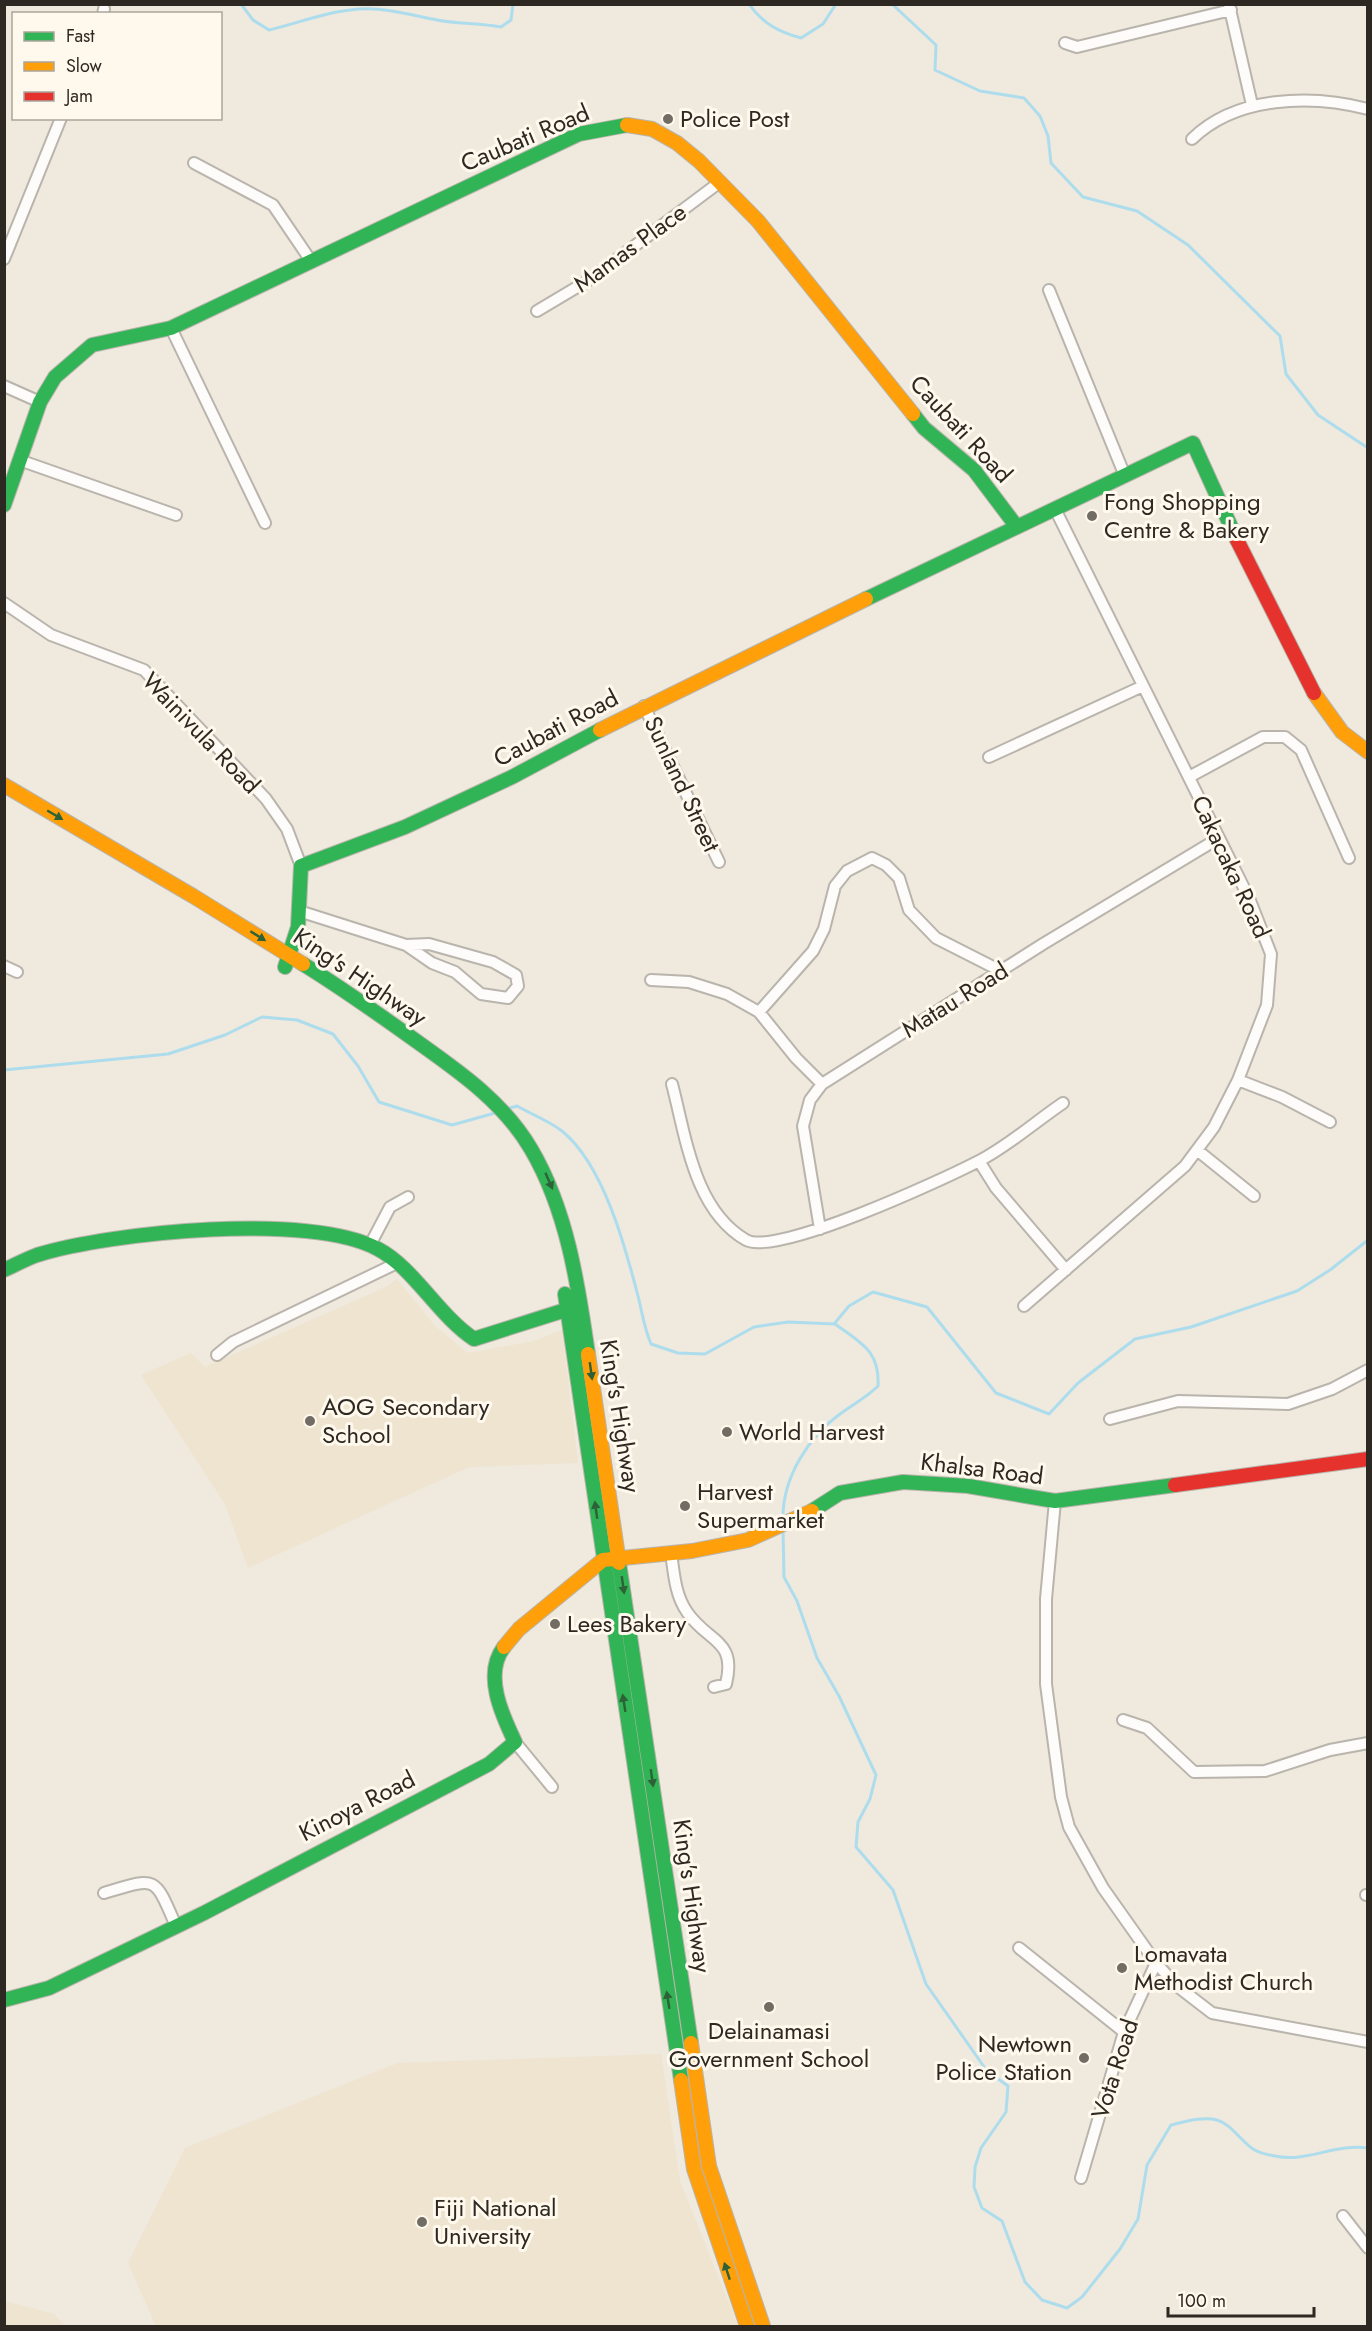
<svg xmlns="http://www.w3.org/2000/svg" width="1372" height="2331" viewBox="0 0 1372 2331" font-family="Jost,sans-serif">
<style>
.built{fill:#eee4d0}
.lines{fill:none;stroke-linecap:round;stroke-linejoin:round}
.stream{stroke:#addded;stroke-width:3}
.street-casing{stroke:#b9b4ac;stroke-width:14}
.fast-casing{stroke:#b9b4ac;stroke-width:16}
.slow-casing{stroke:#b9b4ac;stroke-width:16}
.jam-casing{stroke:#b9b4ac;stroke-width:16}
.street{stroke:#fdfcfa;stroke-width:10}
.fast{stroke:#30b455;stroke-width:14}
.slow{stroke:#ff9f0a;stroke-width:14}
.jam{stroke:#e5322d;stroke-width:14}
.oneway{fill:#2e6136}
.poi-dot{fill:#716c64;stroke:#fff8ed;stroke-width:2}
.labels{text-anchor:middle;stroke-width:6;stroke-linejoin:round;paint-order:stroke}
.poi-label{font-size:24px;fill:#2d2922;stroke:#fff8ed;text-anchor:start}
.street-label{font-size:24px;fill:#2d2922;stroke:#fff8ed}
</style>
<rect width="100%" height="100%" fill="#efe9de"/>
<path class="built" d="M397 1279 435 1326 468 1353 534 1341 562 1330 578 1463 469 1467 248 1568 225 1504 141 1375 191 1353 205 1367 386 1287Z
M661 2054 680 2181 738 2326H156L128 2263 185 2148 398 2063Z
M4 2301 54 2314 65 2326H5Z"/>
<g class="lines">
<path class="stream" d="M241 4 253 20 269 30C299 23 328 11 359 9 385 7 411 15 437 20 457 24 480 23 501 27L511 20 513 4
M749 4C763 24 779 32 801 38L823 24 836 4
M892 4 936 45 935 70 980 91 1024 98 1040 116 1048 136 1051 163 1083 197 1137 211 1188 245 1280 336 1286 374 1318 415 1368 448
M4 1070 168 1054 225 1035 262 1017 297 1020 333 1034 358 1066 379 1102 452 1125 495 1113
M510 1108 517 1106C531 1114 549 1121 562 1131 604 1165 626 1249 639 1300 643 1317 644 1327 651 1344L678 1353 705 1354 754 1327 788 1322 834 1324 849 1306 873 1292 927 1307 996 1393 1049 1414 1078 1383 1135 1339 1191 1327 1297 1291 1330 1270 1368 1240
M783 1517C783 1478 808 1437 840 1414 853 1404 866 1398 878 1386 880 1351 861 1343 835 1324
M783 1530 784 1577 797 1601 817 1658 839 1696 876 1775 870 1799 858 1822 856 1847 893 1890 926 1984 987 2071 1008 2086 1006 2112 981 2148 975 2167 974 2187 982 2208 1002 2221 1025 2282 1042 2300 1067 2308 1082 2297 1120 2249 1138 2219 1147 2165 1171 2125C1184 2122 1203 2116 1217 2120 1231 2124 1241 2141 1253 2149 1259 2153 1269 2155 1275 2156 1306 2163 1336 2143 1368 2148"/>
<g class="street-casing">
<path id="street" d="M1229 5 1252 105
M103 14 104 9
M1065 43 1077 47 1231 10
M1192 139C1236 96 1311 94 1368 109
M194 163 273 205 311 261
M4 259 61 118
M1049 290 1125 476
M537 311 589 280 720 182
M171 328 265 523
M4 386 40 402
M22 461 176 515
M4 603 51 635 144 670 266 799 287 829 301 866
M644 706 719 862
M989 757 1143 686
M1189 777 1263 737H1285L1301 750 1349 858
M299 911 406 945 429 944 493 962 516 975 518 986 508 998 481 994 455 972 432 963 406 945
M4 966 17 972
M651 980 689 982 727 994 759 1012 796 1058 822 1084
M759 1012 813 951 824 929 835 886 847 871 872 858 886 865 899 878 909 910 936 938 1001 971
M1238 1080 1282 1097 1330 1122
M672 1084C686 1137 694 1210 746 1240 776 1257 942 1180 977 1162 1007 1147 1035 1122 1063 1103
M1197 1150 1254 1196
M979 1161 996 1188 1066 1270
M820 1229 803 1126 810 1100 822 1084 1043 944 1219 838
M370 1245 390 1207 408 1197
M1024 1306 1185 1166 1214 1127 1238 1080 1267 1005 1271 954 1249 898 1055 509
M217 1355 233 1342 397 1263
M1110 1419 1178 1401 1288 1404 1332 1389 1368 1370
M1055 1501 1046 1599V1684L1061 1797 1069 1827 1103 1888 1156 1963 1177 1986 1212 2013 1368 2042
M671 1553C674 1573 675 1595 687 1612 708 1643 737 1639 726 1684L714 1687
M1123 1720 1147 1728 1194 1772 1265 1771 1330 1750 1368 1743
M515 1742 552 1787
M104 1893C157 1877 154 1875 176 1926
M1366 1895H1368
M1019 1948 1124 2032
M1081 2178 1124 2032 1156 1963
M1343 2216 1368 2248"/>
</g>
<g class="fast-casing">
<path id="fast" d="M913 414 924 428 974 470 1017 527
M4 505 40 402 55 377 92 345 171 328 579 134 627 125
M866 599 1193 443 1237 540
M303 964C340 987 377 1013 412 1038 457 1070 503 1101 531 1149 567 1210 578 1284 588 1354
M285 967 298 927 301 866 405 827 512 777 600 730
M4 1270C15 1265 26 1259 37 1255 112 1232 310 1212 378 1249 414 1268 438 1315 474 1339L575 1307
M565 1294 681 2080
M812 1511 840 1493 903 1482 968 1486 1055 1501 1175 1485
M619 1563 691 2043
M4 2000 49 1988 204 1913 489 1764 515 1742C502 1715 483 1674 504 1647"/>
</g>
<g class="slow-casing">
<path id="slow" d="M627 125 652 129 677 143 699 161 758 221 913 414
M1314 693 1342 732 1368 752
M600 730 866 599
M4 785 193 896 303 964
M588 1354 619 1563
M504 1647 519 1629 603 1560 692 1551 748 1540 812 1511
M691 2043 709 2166 763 2326
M681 2080 694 2169 747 2326"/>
</g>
<g class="jam-casing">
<path id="jam" d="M1237 540 1314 693
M1175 1485 1368 1459"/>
</g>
<use href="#street" class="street"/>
<use href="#fast" class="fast"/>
<use href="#slow" class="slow"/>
<use href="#jam" class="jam"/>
</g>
<defs><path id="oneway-solid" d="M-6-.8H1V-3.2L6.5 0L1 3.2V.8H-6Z" transform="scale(1.5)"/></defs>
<g class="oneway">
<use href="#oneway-solid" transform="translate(55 815) rotate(30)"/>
<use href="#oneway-solid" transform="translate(258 936) rotate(32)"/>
<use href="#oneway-solid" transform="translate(549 1181) rotate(66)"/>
<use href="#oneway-solid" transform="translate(591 1371) rotate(82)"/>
<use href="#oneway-solid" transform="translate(596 1510) rotate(-98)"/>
<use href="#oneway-solid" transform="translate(623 1585) rotate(82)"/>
<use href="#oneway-solid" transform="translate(624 1703) rotate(-99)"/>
<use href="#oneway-solid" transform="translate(652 1778) rotate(82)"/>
<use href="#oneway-solid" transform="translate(668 2000) rotate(-99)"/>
<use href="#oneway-solid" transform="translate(727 2271) rotate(-108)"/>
</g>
<g class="poi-dot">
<circle cx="668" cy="119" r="6"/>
<circle cx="1092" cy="516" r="6"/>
<circle cx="310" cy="1421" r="6"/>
<circle cx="727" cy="1432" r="6"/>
<circle cx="685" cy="1506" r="6"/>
<circle cx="555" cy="1624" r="6"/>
<circle cx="1122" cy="1968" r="6"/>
<circle cx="769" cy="2007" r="6"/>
<circle cx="1084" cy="2058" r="6"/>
<circle cx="422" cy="2222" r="6"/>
</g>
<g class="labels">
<g class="poi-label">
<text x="680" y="127">Police Post</text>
<text x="1104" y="510">Fong Shopping<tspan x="1104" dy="28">Centre &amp; Bakery</tspan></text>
<text x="322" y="1415">AOG Secondary<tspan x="322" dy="28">School</tspan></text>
<text x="739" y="1440">World Harvest</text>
<text x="697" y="1500">Harvest<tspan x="697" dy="28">Supermarket</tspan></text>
<text x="567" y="1632">Lees Bakery</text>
<text x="1134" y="1962">Lomavata<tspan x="1134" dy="28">Methodist Church</tspan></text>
<text x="769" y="2039" text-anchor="middle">Delainamasi<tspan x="769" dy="28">Government School</tspan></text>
<text x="1072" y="2052" text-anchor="end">Newtown<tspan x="1072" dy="28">Police Station</tspan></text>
<text x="434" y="2216">Fiji National<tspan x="434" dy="28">University</tspan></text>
</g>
<g class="street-label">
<text transform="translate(525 138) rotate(-23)" y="8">Caubati Road</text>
<text transform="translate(630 248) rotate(-36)" y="8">Mamas Place</text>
<text transform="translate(961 429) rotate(47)" y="8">Caubati Road</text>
<text transform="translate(556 728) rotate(-28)" y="8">Caubati Road</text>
<text transform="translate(201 733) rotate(46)" y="8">Wainivula Road</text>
<text transform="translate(682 784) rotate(65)" y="8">Sunland Street</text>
<text transform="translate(1231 867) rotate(65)" y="8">Cakacaka Road</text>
<text transform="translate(360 977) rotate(34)" y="8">King's Highway</text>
<text transform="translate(955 1000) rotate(-32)" y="8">Matau Road</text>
<text transform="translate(620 1416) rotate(81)" y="8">King's Highway</text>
<text transform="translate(982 1469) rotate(7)" y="8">Khalsa Road</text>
<text transform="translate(357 1806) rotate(-27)" y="8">Kinoya Road</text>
<text transform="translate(692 1896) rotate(82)" y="8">King's Highway</text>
<text transform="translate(1115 2069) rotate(-72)" y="8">Vota Road</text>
</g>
</g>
<rect width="1372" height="2331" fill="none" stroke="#2d2922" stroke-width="12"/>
<rect x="12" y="12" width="210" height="108" fill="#fff8ed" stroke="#aba59c" stroke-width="1.5"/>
<rect x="24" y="32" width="30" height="9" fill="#30b455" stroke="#aba59c" stroke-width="1.5"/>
<text x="66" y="42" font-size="18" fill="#2d2922">Fast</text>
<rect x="24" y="62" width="30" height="9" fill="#ff9f0a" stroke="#aba59c" stroke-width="1.5"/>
<text x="66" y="72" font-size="18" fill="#2d2922">Slow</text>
<rect x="24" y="92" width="30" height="9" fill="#e5322d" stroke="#aba59c" stroke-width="1.5"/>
<text x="66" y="102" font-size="18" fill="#2d2922">Jam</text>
<path d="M1168 2307v9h146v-9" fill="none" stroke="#2d2922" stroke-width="3"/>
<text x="1177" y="2307" font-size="18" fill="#2d2922" stroke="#fff8ed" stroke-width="4.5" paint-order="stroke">100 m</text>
</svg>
